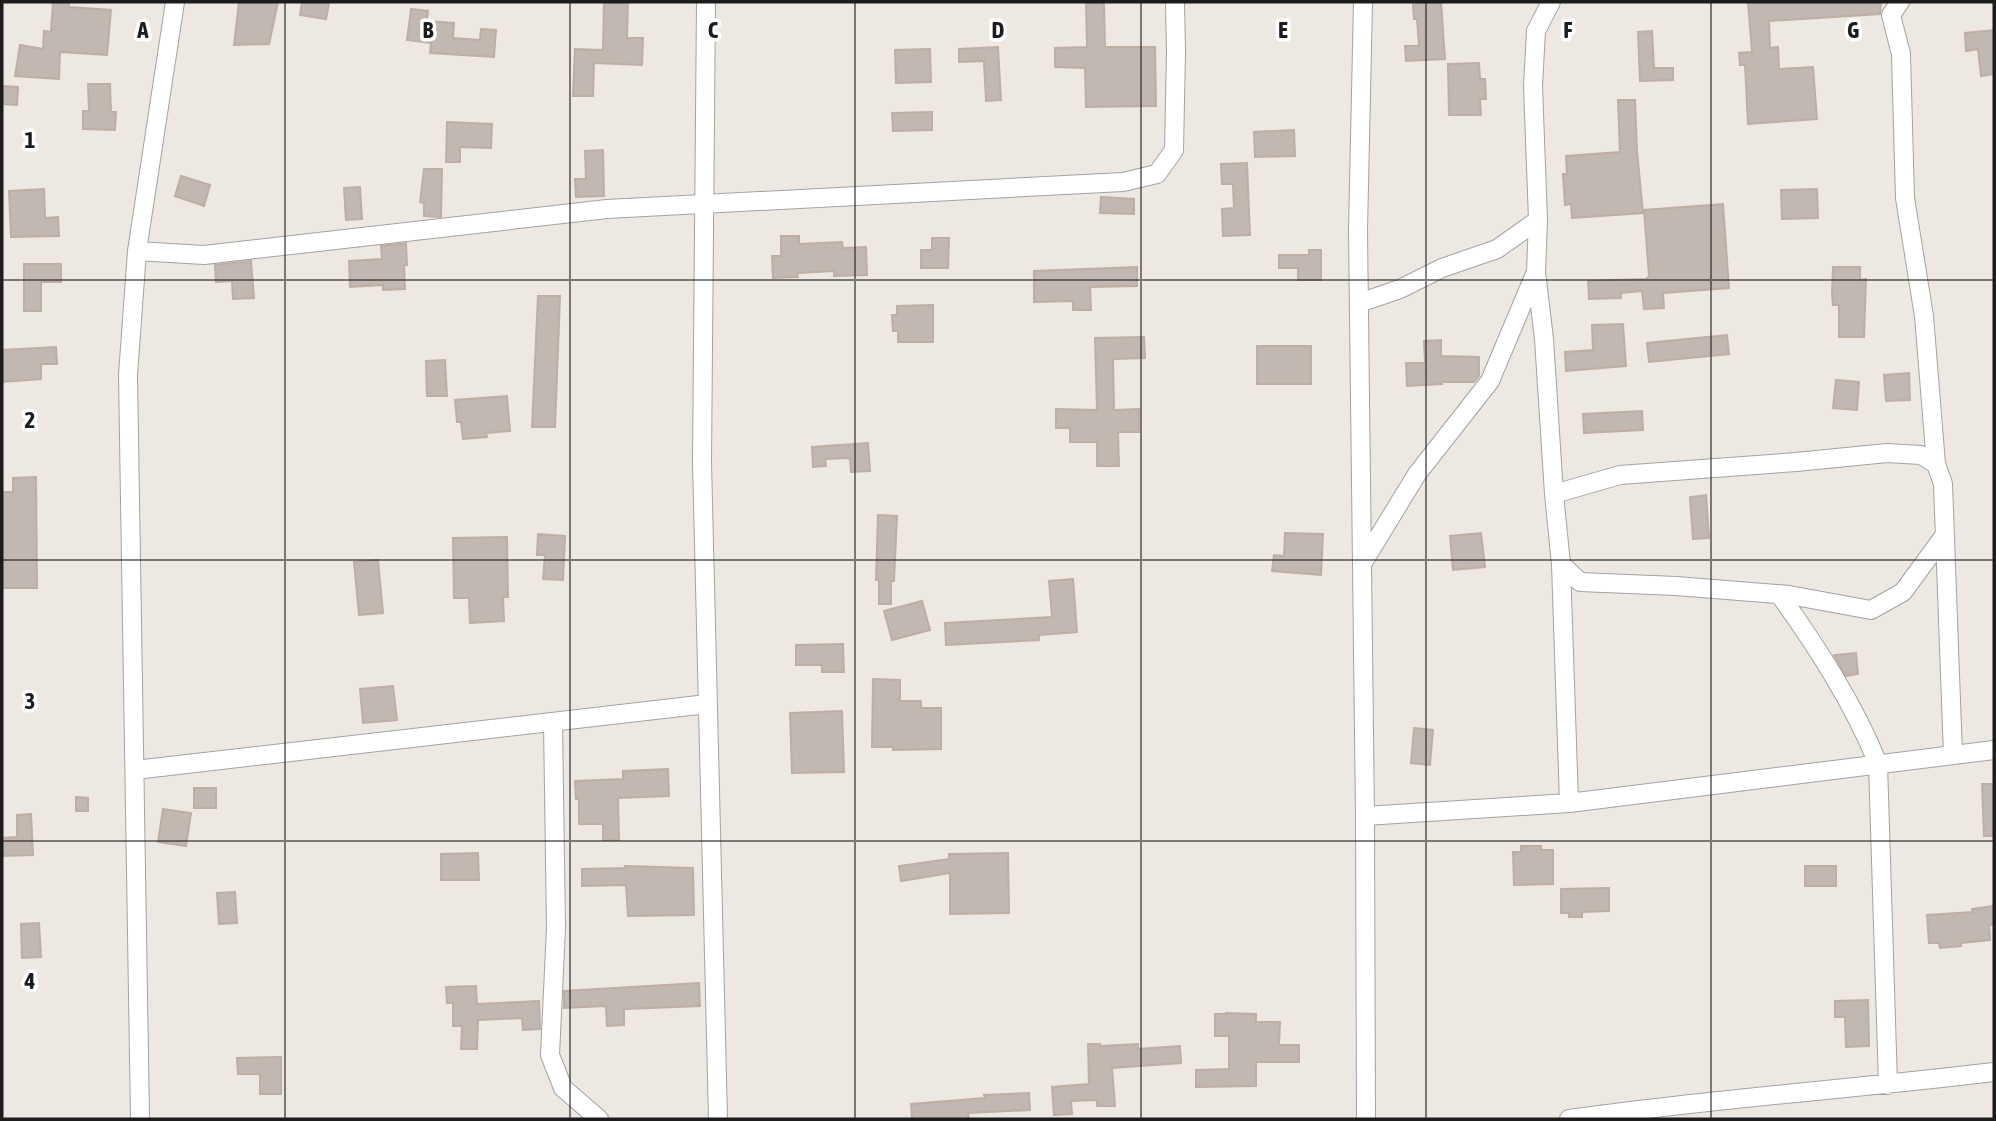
<svg xmlns="http://www.w3.org/2000/svg" width="1996" height="1121" viewBox="0 0 1996 1121" font-family="'Asap Condensed',sans-serif">
<style>
.building{fill:#c1b8b1;stroke:#beaea4;stroke-width:2}
.lines{fill:none;stroke-linecap:round;stroke-linejoin:round}
.street-casing{stroke:#a3a3a3;stroke-width:20}
.street{stroke:#fff;stroke-width:18}
.grid{fill:none;stroke:#1c1c1c;stroke-width:2;stroke-opacity:0.55}
.grid-label{font-size:23px;text-anchor:middle;font-weight:bold;fill:#1c1c1c;stroke:#fff;stroke-width:7;stroke-linejoin:round;paint-order:stroke}
</style>
<rect width="100%" height="100%" fill="#ede8e1"/>
<path class="building" d="M53 2H69V7L111 10 107 55 60 52 59 79 15 76 20 45 43 49 44 31 51 32Z
M239 2H278L269 44 234 45Z
M302 2 329 3 326 19 300 15Z
M604 2H628L627 38H643L642 65 594 63 593 96H573L575 49 603 50Z
M1086 2H1104L1105 47H1155L1156 106 1086 107 1085 68 1055 67V48L1087 47Z
M1416 2H1441L1445 59 1406 61 1405 46H1419L1417 19H1414L1413 5 1417 4Z
M1748 2H1881L1880 14 1769 21 1770 48 1778 47 1779 69 1813 67 1817 119 1748 124 1745 65H1740L1739 53 1752 52Z
M411 9 428 11 427 21 454 23 453 38 480 40 481 29 496 30 494 57 430 53 431 43 407 40Z
M1994 30V74L1981 76 1978 49 1966 51 1965 33Z
M1652 31 1654 68H1673V80L1640 81 1638 32Z
M998 47 1001 100 986 101 984 61 959 62V49Z
M930 49 931 82 896 83 895 50Z
M1479 63 1480 79H1485L1486 99H1480L1481 115H1449L1448 64Z
M88 84H110L111 112H116L115 130 83 129V111H89Z
M2 86 18 87 17 105 2 104Z
M1618 100H1635L1637 151 1643 213 1572 218 1571 204 1565 205 1563 174H1567L1566 156 1620 152Z
M932 112V130L893 131 892 113Z
M447 122 492 124 491 148 460 147V162H446Z
M1294 130 1295 156 1255 157 1254 132Z
M603 150 604 196 576 197 575 179H586L585 151Z
M1247 163 1250 235 1223 236 1222 209 1234 208 1233 184H1222L1221 164Z
M424 169H442L441 217 424 216V203L420 202Z
M181 176 210 185 204 206 175 196Z
M360 187 362 219 346 220 344 188Z
M44 189 45 218 58 217 59 236 11 237 9 191Z
M1817 189 1818 218 1782 219 1781 190Z
M1101 197 1134 199V214L1100 213Z
M1723 204 1729 288 1663 293 1664 308 1644 309 1642 291 1621 293V298L1589 299 1588 281 1646 279 1649 276 1644 210Z
M781 236H799V244L842 242 843 248 866 247 867 275 834 276V271L797 273 798 277 773 278 772 256H781Z
M932 238H949L948 268H921V250H932Z
M406 243 407 265H404L405 289 383 290V285L350 287 349 261 382 259 381 246Z
M1309 250H1321V280H1298V268H1279V255H1309Z
M251 261 254 298 233 299 232 281 216 282 215 265Z
M24 264H61V282H41V311H24Z
M1137 267V286L1090 287 1091 310H1073V301L1034 302V271Z
M1833 267H1860V280L1866 279 1864 337H1839V305H1833L1832 294Z
M538 296H560L555 427H532Z
M933 305V342H898V331H893L892 315H897V306Z
M1623 324 1626 366 1566 371 1565 352 1593 350 1592 325Z
M1727 335 1729 354 1649 362 1647 343Z
M1144 337 1145 358 1113 359 1114 410 1139 409V432H1118L1119 466H1097V442H1070V428H1056V409L1097 410 1095 338Z
M1441 340V356L1479 357V376L1474 382H1442V384L1407 386 1406 363H1425L1424 341Z
M1257 346H1311V384H1257Z
M56 347 57 364H41V379L2 382V350Z
M445 360 447 396H427L426 361Z
M1909 373 1910 400 1886 401 1884 375Z
M1836 380 1859 382 1857 410 1833 408Z
M507 396 510 431 486 433 487 437 463 439 461 422H457L455 400Z
M1642 411 1643 430 1584 433 1583 414Z
M868 443 870 471 851 472 850 458 825 459 826 466 813 467 812 447Z
M36 477 37 588H2V492H13V478Z
M1706 495 1709 538 1693 539 1690 497Z
M878 515 897 516 894 581H891V604H879V580H876Z
M1285 533 1323 534 1321 575 1272 571 1274 555 1284 556Z
M1481 533 1485 567 1453 570 1450 536Z
M538 534 565 536 563 580 543 579 545 555H537Z
M507 537 508 597H503L504 621 470 623 469 598H454L453 538Z
M378 560 383 613 359 615 354 562Z
M1073 579 1077 632 1039 635V640L946 645 945 623 1052 617 1049 581Z
M922 601 930 630 892 640 884 611Z
M843 644 844 672H822V665H796V645Z
M1856 653 1858 674 1846 676 1834 655Z
M873 679 900 680V701H921V708H941V749L893 750V747H872Z
M393 686 397 720 363 723 360 689Z
M842 711 844 772 792 773 790 713Z
M1414 728 1433 730 1430 765 1411 763Z
M668 769 669 796 618 798 619 840H603V824H579V799H576L575 781 623 779V771Z
M1982 784H1994V836H1984Z
M194 788H216V808H194Z
M76 797 88 798V811H76Z
M163 809 191 813 186 846 158 842Z
M31 814 33 855 2 856V838L17 837V815Z
M1521 846H1541V850H1553V884L1514 885 1513 852H1521Z
M478 853 479 880H441V854Z
M1008 853 1009 913 950 914V873L901 881 899 866 949 859V854Z
M625 866 693 868 694 915 628 916 626 885 582 886V869L626 868Z
M1805 866H1836V886H1805Z
M1609 888V911L1582 912V917H1569V913H1561V889Z
M235 892 237 923 219 924 217 893Z
M1994 906V925H1989L1990 940 1961 943V946L1940 948 1939 943H1929L1927 915 1973 912 1972 909Z
M39 923 41 957 22 958 21 924Z
M699 983 700 1006 624 1009V1025L607 1026 606 1006 564 1008V991Z
M476 986 477 1004 539 1001 540 1029 523 1030 522 1018 478 1020 477 1049H461L462 1026H453V1003H447L446 987Z
M1868 1000 1869 1046 1846 1047 1845 1017H1835V1001Z
M1226 1013 1256 1014V1022H1280L1279 1045H1299V1062H1256V1086L1196 1087V1070L1229 1069V1036H1215V1014H1226Z
M1088 1044H1100V1046L1138 1044V1049L1180 1046 1181 1063 1112 1068 1115 1106H1097V1100L1071 1101 1072 1114 1054 1115 1052 1087 1089 1084Z
M281 1057V1094H260V1074H238L237 1058Z
M1029 1093 1030 1110 968 1113 969 1119H912L911 1104 985 1098 984 1095Z"/>
<g class="lines">
<g class="street-casing">
<path id="street" d="M706 2 702 462 718 1119
M1363 2 1358 230 1365 816 1366 1119
M1551 2 1536 31 1533 86 1538 220 1536 272 1544 339 1554 494 1561 564 1569 803
M1900 2 1891 15 1901 54 1905 198 1924 316 1936 464
M137 251 204 255 607 209 1123 182 1157 174 1174 150 1176 52 1175 2
M1359 303 1400 289 1442 268 1497 249 1538 220
M1554 494 1620 475 1796 462 1887 453 1921 455 1936 464 1943 484 1953 755
M1362 564 1417 474 1490 381 1535 274
M1561 564 1580 582 1676 586 1789 595 1871 610 1903 592 1944 536
M1779 594C1817 647 1854 704 1878 764L1888 1085
M553 722 556 928 550 1055 563 1088 599 1119
M135 770 707 704
M1365 816 1569 803 1994 750
M140 1119 128 375 137 251 175 2
M1569 1119C1710 1099 1853 1089 1994 1072"/>
</g>
<use href="#street" class="street"/>
</g>
<path class="grid" d="M285 2V1119M570 2V1119M855 2V1119M1141 2V1119M1426 2V1119M1711 2V1119M2 280H1994M2 560H1994M2 841H1994"/>
<g class="grid-label">
<text x="143" y="38">A</text>
<text x="428" y="38">B</text>
<text x="713" y="38">C</text>
<text x="998" y="38">D</text>
<text x="1283" y="38">E</text>
<text x="1568" y="38">F</text>
<text x="1853" y="38">G</text>
<text x="30" y="148">1</text>
<text x="30" y="428">2</text>
<text x="30" y="709">3</text>
<text x="30" y="989">4</text>
</g>
<rect width="1996" height="1121" fill="none" stroke="#1c1c1c" stroke-width="7"/>
</svg>
